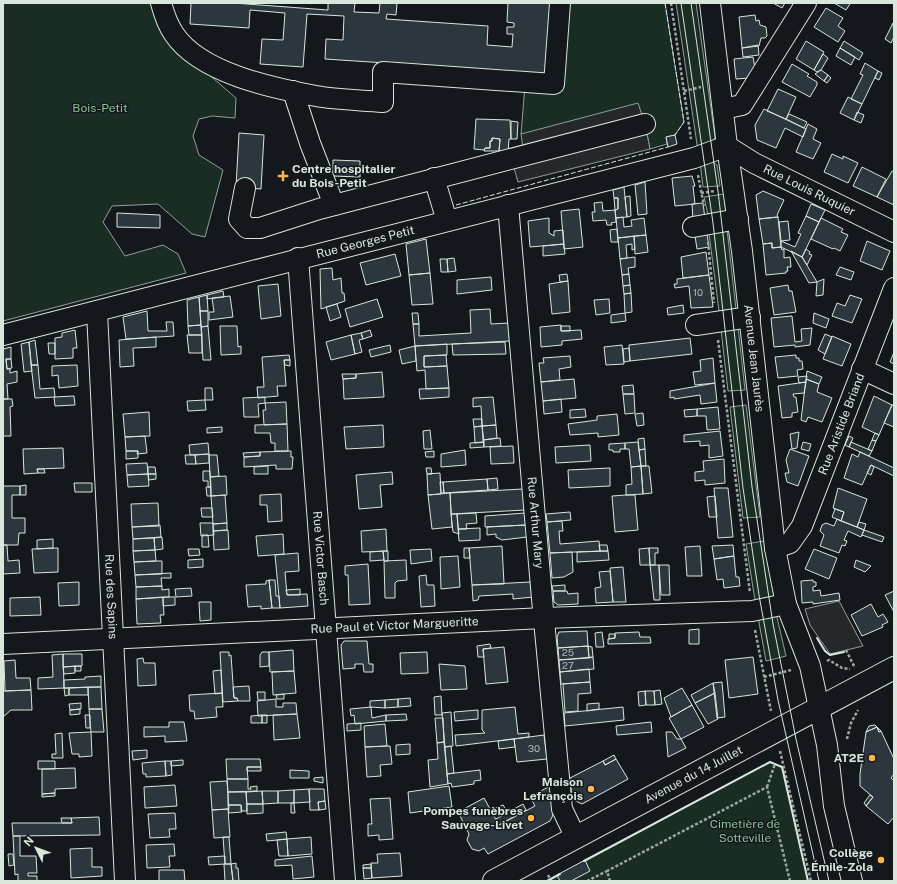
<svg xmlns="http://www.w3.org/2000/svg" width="897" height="884" viewBox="0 0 897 884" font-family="'Public Sans',sans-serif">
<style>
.green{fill:#1a2d24;stroke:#939e99}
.parking{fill:#24282b;stroke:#939e99}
.building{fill:#2c363c;stroke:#d8e6dc}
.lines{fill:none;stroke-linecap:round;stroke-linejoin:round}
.minor-casing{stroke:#d8e6dc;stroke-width:22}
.major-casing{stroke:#d8e6dc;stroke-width:24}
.path{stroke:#9da8a2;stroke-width:2.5;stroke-dasharray:3 2;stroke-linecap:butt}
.minor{stroke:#14181c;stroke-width:20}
.major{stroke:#14181c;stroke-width:22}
.tram{stroke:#d8e6dc;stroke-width:1}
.fence{stroke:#d8e6dc;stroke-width:1;stroke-dasharray:5 2;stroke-linecap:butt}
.wall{stroke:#d8e6dc;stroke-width:2}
.poi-dot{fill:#ffb74d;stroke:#14181c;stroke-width:1.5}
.labels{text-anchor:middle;stroke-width:3;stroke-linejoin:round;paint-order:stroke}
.number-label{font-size:10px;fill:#adbab4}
.park-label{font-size:12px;fill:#8ac095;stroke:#14181c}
.poi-label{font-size:12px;font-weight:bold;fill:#d8e6dc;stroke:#14181c;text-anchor:end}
.street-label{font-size:12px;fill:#d8e6dc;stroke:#14181c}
</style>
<rect width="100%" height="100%" fill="#14181c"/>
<path class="green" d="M3 3H153L177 47 236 98 235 118 212 116 199 119 193 136 199 155 223 170 205 237 192 234 158 204 112 206 103 222 125 256 163 245 178 254 186 273 3 321Z
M563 3H665L684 122 675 135 666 137 667 144 650 149 645 124 521 134 525 85Z
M676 3H696L715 137 714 140 698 151Z
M711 161 717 165 720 186 703 187 700 162Z
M724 194 726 214 708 215 704 197Z
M727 229 736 309 719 311 709 233Z
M738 327 745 390 728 391 721 330Z
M746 405 760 517 743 518 730 407Z
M764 541 774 596 755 600 746 544Z
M776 613 786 656 766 661 758 617Z
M770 762 782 767 808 881H547Z"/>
<path class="parking" d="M638 103 645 124 650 149 518 182 514 168 523 149 521 134Z
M839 601 863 646 830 654 810 625 805 609Z"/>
<path class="building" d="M191 3H233L328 10V3H355L354 12 379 13 380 3H397L396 15 387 14 386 19 488 26 487 45 512 47 513 34H507V27H514V23L507 22 508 3H551L552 74 325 59 326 39 343 40 344 16 307 14 303 67 260 64 262 39 283 40 285 13 250 10 249 28 190 24Z
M773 3H785L782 8Z
M834 3H849L850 4 846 10Z
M826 8 843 18 838 26 845 31 838 42 814 27Z
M755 15 756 21 759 20 760 25 766 27 767 36 765 38H761L759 46 742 48 739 17Z
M893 23 894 37 891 43 885 39Z
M806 41 824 52 814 70 796 59Z
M844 41 863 53 859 60 840 48Z
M758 45 759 55 743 57 742 48Z
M840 48 855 57 851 65 836 56Z
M823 54 828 58 821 70 817 72 814 70Z
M753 57 755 68 749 78 736 79 734 59Z
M865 63 878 71 862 104 851 99 863 75 860 74Z
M792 64 809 74 807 76 817 82V85L810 97 782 82Z
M821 70 828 75 824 81 815 74Z
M878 71 882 73 879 80 875 78Z
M828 75 831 78 827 83 824 81Z
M778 89 796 97 786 119 767 111Z
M848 97 862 104 854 120 840 113Z
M764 109 806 129 803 137 785 128 776 148 757 140 755 125Z
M857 112 864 115 861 123 854 120Z
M789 114 807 122 804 128 786 119Z
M476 119 510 120 511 139H509L508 152 499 151 500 139 492 138V141H490V148H485L484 150 474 149Z
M511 121 518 122 517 139H511Z
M808 124 817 129 813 139 821 143 813 159 796 152Z
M239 133 264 135 261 189 236 187Z
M675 135 677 144 668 147 666 137Z
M492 138 500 139 499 151H484L485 148H490V141H492Z
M832 154 843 159V156L858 163 848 183 824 172Z
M333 160 360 161V177L333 176Z
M862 167 886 179 877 197 853 186Z
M892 171 894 172V205L877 197Z
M692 176 695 186H693L695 204 675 206 672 178Z
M645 182 647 214 638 215 635 185Z
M624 187 627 217 616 218 615 210 618 209V198H614L613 190Z
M763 191 784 200 777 215 778 217 759 219 756 195Z
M630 196 631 216 627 217 625 197Z
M614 198H618V209L615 210Z
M602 202 603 211 615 210 616 222 611 223 612 225H607L606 220 593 221 592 212H595L594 203Z
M703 203 705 219 693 220 692 204Z
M811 204 825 210 819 222 806 216Z
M579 209 583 247 564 249 561 211Z
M117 213 160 215V228L117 227Z
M806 216 819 222 802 257 781 247V241L795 247 801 234 798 233Z
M623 217 624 227 632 226 631 220 644 218 646 235 618 238 616 218Z
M778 217 781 247 772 248V243L763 244 759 219Z
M549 218V233L554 236V231L563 230 564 244 530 247 528 221Z
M821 218 843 229 841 232 848 235 840 251 834 248 833 249 811 239Z
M788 221 790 240 781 241 779 222Z
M617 229 618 242H611L610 230Z
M707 234 709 247 697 249 695 236Z
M646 235 648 252 635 254 634 236Z
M634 236 635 249 632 250V244L626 245 627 258 620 259 618 238Z
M426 239 430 273 409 275 406 244Z
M867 241 890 251 882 270 860 261Z
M772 243V248L781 247 782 250 784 249V258L790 257 791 267H787L788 271H786V273L766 275 763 244Z
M564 244 565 254 543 256V246Z
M806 249 810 252 809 254 812 255 807 265 802 257Z
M791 251 802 257 817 282 809 283Z
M706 252 709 275 683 278 681 257Z
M395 254 401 276 366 285 360 263Z
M635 257V267L628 268 629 274 622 275 620 259Z
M454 258 456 271 448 272 447 259Z
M440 259H447L448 272H441Z
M840 267 854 272 851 280 836 275Z
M332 268 333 280 341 278 342 293H344L345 301 321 309 320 269Z
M430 273 433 304 412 305 409 275Z
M567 274 568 281 560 282 559 275Z
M629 274 630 285 623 286 622 275Z
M709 275 713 307 691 308 689 286 675 288 674 284H677V279Z
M491 277 492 290 457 294V280Z
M824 279 823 295 816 296 817 282Z
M568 281 570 312 552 314 549 284Z
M278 284 281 316 261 319 258 286Z
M630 285 631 293 624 294 623 286Z
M788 285 789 291H792L796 312 774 315 770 288Z
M223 291 224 297 207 299V295Z
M631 293 632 312 625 313 624 294Z
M207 295 208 311H200L199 297Z
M850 295 862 299 852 323 832 316 837 303 845 306Z
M230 296 233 317 209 320V312H214L212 298Z
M199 297 201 325 188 326 187 300Z
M377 299 383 317 350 327 345 309Z
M609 299 610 313 596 315 594 300Z
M337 304 341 317 330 321 326 307Z
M683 305 684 313 668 315 667 308Z
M490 309 491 324 508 323 510 341 415 346 413 324H419V336L471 333 470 310Z
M147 311 148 331H167L166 322H173L174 336 126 339 123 317Z
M200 311H208V326L201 327Z
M412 313H418L419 324H413Z
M625 313 626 321 611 323V315Z
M814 313 829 319 826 328 813 323Z
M792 316 795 342 802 341 801 329 812 328 810 345 795 347V345L774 347 771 318Z
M201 325 202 335H189L188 326Z
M561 325V331L581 330 582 339 562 341V345L541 347 540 327Z
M208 326 211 360H203L201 327Z
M220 326H237L238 347 241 346V354L221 355Z
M561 326H570V331H561Z
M75 330 77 348H73V358L55 359V338L62 337V333Z
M370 330 372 336 363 339 361 333Z
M361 333 363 339 359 340 362 352 355 354 351 335Z
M825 334 832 337 825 354 818 350Z
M187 335H202V353H189Z
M351 335 355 354 331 360 326 342Z
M832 336 851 344 842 366 823 359Z
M156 337V347L133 348 134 366 120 367 119 340Z
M690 338 692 354 630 361 629 345Z
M35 340 38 365H31L29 342Z
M29 342 32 371 24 372 21 344Z
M505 342 506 354 453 355 452 344Z
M48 343H55V354H49Z
M447 344V355L424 356V367L447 366 449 388 426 389 425 370 417 371 415 346Z
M390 345 391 352 371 357 369 350Z
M622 345 624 364 606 365 604 347Z
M415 346 416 361 402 364 399 350Z
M11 347V359H6L7 369H10V373L17 371V382L7 384 8 399H3V349Z
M629 348 630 361 624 362 623 349Z
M894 352V364L890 362Z
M289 355 290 360H284L286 386H277L278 396 258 398 257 387H264L262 357Z
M446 355 447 366 424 367V356Z
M796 355V358H799V361H802L803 369 797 370 798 376 778 378 775 357Z
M570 356 571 367 559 369 560 380 541 382 539 363H544L543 358Z
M713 358 715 383 695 385 693 372 701 371 700 360Z
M6 359H11L12 368 7 369Z
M284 360H290V366L285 365Z
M31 365H38L40 389 54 388 55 397 35 398Z
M77 365 78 386 59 388 58 375 52 376V366Z
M807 371 822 377 819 384 806 379Z
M382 372 384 397 344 399 343 379 356 378V374Z
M342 374H356V378L343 379Z
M807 376 806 382 799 383 798 377Z
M574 379 576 398 543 401 541 382Z
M806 379 819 384 817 392 832 398 822 422 808 417 806 422 801 420Z
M806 382 804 393 793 394 794 397H796L798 412 792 413V417L782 418 778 386Z
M715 383 717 402 701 404 700 395 674 399V397L670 398V391Z
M633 385 634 394H623L622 386Z
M205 388H212L213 400H205Z
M449 388V397L420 399 419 389Z
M623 394H634L635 413 625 414Z
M74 396 75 405 55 406 54 397Z
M874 396 892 405 879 435 862 427Z
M265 397V403L258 404 259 417H244L243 398Z
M493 397 496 425 482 426 481 406 473 407V398Z
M3 399H12L13 406 10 407 11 436H3Z
M561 399 562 412 544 414 543 401Z
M205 400 206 410 188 411 187 401Z
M286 402 287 424 264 425 263 410H266L265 403Z
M892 405H894V427L884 423Z
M718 407 720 429 707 430 706 416H697V409Z
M585 409 586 417 570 418V410Z
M697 409V416L685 417 684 410Z
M149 412 150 436 125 437 123 414Z
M643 413 644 425 637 426 635 414Z
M617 414 619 435 598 437V433L570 435 568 424 597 420V416Z
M473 419H482V426L474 427Z
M287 424 288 451H275V443H271L270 433H255V425Z
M383 425 384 447 346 449 344 427Z
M496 425 497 438 483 440 482 426Z
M482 426 484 442 475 443 474 427Z
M222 427V432L207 433V428Z
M430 430 432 449H424L423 431Z
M720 431 723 456 709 458V445L700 446V441L684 442V435Z
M799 432 797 448 792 449 790 434Z
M875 433 879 435 876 441 872 440Z
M145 436 147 453 137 454 138 451H126L125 437Z
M849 436 853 438 849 447 845 445Z
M500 438 501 446 484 447 483 440Z
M644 438 645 449 639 450 638 439Z
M872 440 876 441 872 451 868 449Z
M484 442V447L470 448V443Z
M638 442 641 466 631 467 629 449H625V443Z
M803 442 811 444 809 451 801 449Z
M851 442 872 451 869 456 849 447Z
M208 443 209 454 190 455 189 445Z
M625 443V449H620V452H613V450H609V444Z
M590 445 591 461 556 463 555 447Z
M513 446 514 463 491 464 490 447Z
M63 448 64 468 37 469 38 473 24 474 23 449Z
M645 449 646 466H641L639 450Z
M790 449 809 456 798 486 787 482 785 473H789L786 460Z
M465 450 466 465 441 467V454Z
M126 451H138V458L126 459Z
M291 451V457H293L292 469H276V465L244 467V457L260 456V452Z
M434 451V457H426L425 452Z
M260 452V456L244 457 243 453Z
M860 452 894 468V476L871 465 862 485 844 478 852 454 858 457Z
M209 454V463L196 464 195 455Z
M185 455H195L196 464H186Z
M209 455H217L219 476 210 477Z
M724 459 725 483 705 485V480L695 481V472L704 471 703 461Z
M147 463 148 474 127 475 126 464Z
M871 465 874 467 871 475 867 473Z
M268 466V474H254V467Z
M641 466H649L652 493 643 494Z
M641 466 643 494 626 495V485L632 484 631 467Z
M148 467H155L156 474H148Z
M426 468H431L432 474H427Z
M610 468V486L569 488 568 470Z
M37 469H44L45 473H38Z
M203 471H210L211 487H208V481H203Z
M392 472 393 484 380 485 382 507 359 509 356 475Z
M440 473 441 494 428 495 427 474Z
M148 474H156V479L149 480Z
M148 474 149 486 128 487 127 475Z
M226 476 227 495 211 496 210 477Z
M497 478 498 489 488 490 487 479Z
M487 479 488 490 444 493 443 482Z
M440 482H443L444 493H441Z
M74 483H92V492H75Z
M26 485V495H20V486Z
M3 486H20V495H12V518H25V533H19L18 545H3Z
M206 487H211V496H207Z
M714 488H728L733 537 718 538Z
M838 488 867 499 857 527 841 521 844 512 833 508Z
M523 489 525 510 451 514 450 493Z
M450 493 452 527 432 529 428 495Z
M281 494 282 521 268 522 267 505H260V495Z
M225 495 227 523 213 524 211 496Z
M626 495H635L638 530 615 532 612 496Z
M715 496 717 517H709L707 497Z
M158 503 159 526 132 527 131 504Z
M201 508H212L213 517H202Z
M835 509 844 512 841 521 832 517Z
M570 512 571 520 547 522 546 514Z
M476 513 477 523 466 524 467 529H458L457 514Z
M525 513 526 525 485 527V516Z
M451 514H457L459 534 453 532Z
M837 519 864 530 861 537 848 531 844 540 847 541 845 546 842 545 839 553 820 546 824 535 820 531 822 525 826 523 834 526Z
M562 521 563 531H559L560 544 599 541 600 551 550 553 547 522Z
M859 522 866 524 864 530 857 527Z
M200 523H213L214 535 201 536Z
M227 523V530L213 531V524Z
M160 525 161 537 133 539 132 527Z
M526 525 527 537 502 540 496 537V534L487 535V527Z
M480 528V540L459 541 458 529Z
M386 529 387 551 362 552 361 531Z
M228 530 229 549 214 550 213 531Z
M864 530 884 537 882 542 862 535Z
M283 534 284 554 258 556 256 536Z
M202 535H208L209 547H202Z
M162 537 163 549 155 550 154 538Z
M154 538 155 550 133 551V539Z
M53 539V548L37 549V540Z
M3 545H7L8 561 19 560 20 573 3 574Z
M599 545H607L608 551H600Z
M733 545 734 556 714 559 712 546Z
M502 546 504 584 472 585 469 548Z
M700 546 702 576H687L685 547Z
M58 548V572L34 573 32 549Z
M464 548H469L470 558H464Z
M649 548H658V553H655V565H650Z
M649 548 650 565H640L639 549Z
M188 549H199L200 555 189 556Z
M431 549 432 561 411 564 410 550Z
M814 549 837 558 829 579 805 569Z
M155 550 156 561 134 562 133 551Z
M383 551H388V561H384Z
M383 551 384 560 370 561V552Z
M608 551 609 560 577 562V552Z
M572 552 573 572 564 577 552 578 550 553Z
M298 553 299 571 285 572 287 595 307 594 308 606 280 608 275 555Z
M458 556 460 587 441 589 440 557Z
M734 556 736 577H739L740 586 724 588 723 579 717 580 714 559Z
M203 559V567L188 568V560Z
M406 560 407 580 397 581 395 583V598H385L384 561Z
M856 560 871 566 865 572 854 567Z
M156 561H162V574L135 575 134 562Z
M368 564 370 604 349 605 348 575H345V566Z
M650 565H659L660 600H654Z
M659 565H669L670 595H661Z
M623 567 626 602H613L610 568Z
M610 571 613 602 596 603 595 588 601 587 599 572Z
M171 573V578H161L162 586 136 587 135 575Z
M426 575 427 585H434L435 606 421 607 419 576Z
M269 580H275L276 596H279L280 608H272Z
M269 580 272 608 261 609V606L248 607 246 585 266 584V581Z
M813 580V582H816V586L813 587V591L820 590 821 596 839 593 840 600 813 604V602L802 603 801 581Z
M79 582V605L59 606 58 583Z
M531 582 533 597 513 599V594L479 596 478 600 473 601 472 585Z
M565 585V591H553L552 586Z
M162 586V590L169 589V597L136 599V587Z
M191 588 192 596 176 597 175 589Z
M300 589V595H287L286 590Z
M553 591H567L568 594 578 593V604L558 605 554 602Z
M894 591V612L885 595Z
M40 597 41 615 10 616V598Z
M163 597H175V605L163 606Z
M163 597 164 615H160L161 623 137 624 136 599Z
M199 602H211V620L200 621Z
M871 604 878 617 883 614 888 622 882 625 883 627 862 636 851 615Z
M699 629V644H689V630Z
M587 631 588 646 558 648 557 637 559 632Z
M602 632 604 647H596L595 633Z
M639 632 640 637H650L651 643 608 644V639L615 638V633Z
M609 634H615V638L609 639Z
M344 641H367L369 664H373V672H364L363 664H355V668L343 669 341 645Z
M490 644 491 648 483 649 484 657H478L477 646Z
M588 646 592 647 593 657 589 658Z
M588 646 589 658 559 660 558 648Z
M504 647 508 682 486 684 483 649Z
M293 650 294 671 270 672 269 652Z
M220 652H229V656L231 655 234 698H237L238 701 223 702Z
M262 652H269V666L260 667V655Z
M427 652 428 673 401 674 400 653Z
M63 654H82V666L63 667Z
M63 654 64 688 38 689V678L53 677 52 655Z
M593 657 594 669 560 672 559 660Z
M753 657 758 694 729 698 725 660Z
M143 658 144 663H155L156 685 138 686 137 659Z
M15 660 16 678H30L31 690 5 691 4 661Z
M439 664 465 666 467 689 441 690Z
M75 666V673L64 674 63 667Z
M75 666H81V671H75Z
M589 669 590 682 561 684 560 672Z
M221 670 222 693 215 694 213 671Z
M294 671 296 693 273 695 272 672Z
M101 676V687L64 688V680L85 679V677Z
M590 682 591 693 578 694V711L565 712 563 684Z
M722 682 725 717 717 718 713 683Z
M713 683 715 693 695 703 691 695Z
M249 686 250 701H238L237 698H234L233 687Z
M88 687H101L102 709H89Z
M88 687V695H69V688Z
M64 688H69V695L65 696Z
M682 688 692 705 671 717 664 698Z
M31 690 32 710H11L3 717V691Z
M660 690 662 704 655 705 654 691Z
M645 691H654L655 705H646Z
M645 691 646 705 639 706 638 692Z
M257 692H265V700H258Z
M222 693 223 707H216L217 717 195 719 194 711H190L189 695Z
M715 693 718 719 708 724 695 703Z
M284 694V699H277L276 695Z
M441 696 442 715H435L434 697Z
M410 698 411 706 398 707V699Z
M276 699V707H283V703H296L297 714 258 716 257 701Z
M398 699V707L385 708V700Z
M385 700V708L370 707V701Z
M81 703V709L70 710 69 704Z
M599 703V709L587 711V704Z
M692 705 704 727 681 739 669 718Z
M371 707 372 718 386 715V721L355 724 354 715 351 716 350 709Z
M515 707 518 734 529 733V737L456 746 455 735 485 733 482 730V710Z
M623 707 624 720 565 726 564 713Z
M80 709V714L70 715V710Z
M89 709H102L104 732H91Z
M478 710V719L455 721 454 712Z
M451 712 453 746 445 747 442 713Z
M297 714 300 738 274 740 273 715Z
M406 714 407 720 386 721V715Z
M85 715H90V728H86Z
M262 715H267V723H262Z
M262 715V723H251V716Z
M435 718H443L444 742 437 743Z
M169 722H184L187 741 165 742V736L144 737V727H169Z
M651 722 652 732 617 735 616 726Z
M361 723V730L347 731V724Z
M385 724 387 746 365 747 364 726Z
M875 725 881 731 879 732 877 727 866 732 869 726Z
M877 727 879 732 881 731 894 759V774L891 778 894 781V817L888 824 866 806 873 797 860 786V774L866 732Z
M91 732 92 756 79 757V754H72L69 733Z
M666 732H672L677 739H681L686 748 668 757Z
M62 733 63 758H52V754H56L55 734Z
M544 735 547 759 517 762 514 739Z
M514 739 515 747 499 749 498 741Z
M444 742 448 784 430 787 428 760 438 759 437 743Z
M410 744V754L396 755V745Z
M387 746H390L392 764 380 765 381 776 367 777 365 747Z
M451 746 454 773 447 774 445 747Z
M147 750V758L133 760 132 751Z
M614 755 616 759 605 765 603 761Z
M226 759H260L261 767H247L248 779H227Z
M616 759 628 779 582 804 572 799 570 778 603 761 605 765Z
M183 760V765L171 766V761Z
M38 761H55V769H38Z
M165 761H171L172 775 166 776Z
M165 761 166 776 146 777V774H143L142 763Z
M247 767H261V771H247Z
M75 768 76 788 55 789V793L42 794V769Z
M290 770 309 771V778H290Z
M480 770 481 780 474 781V784L452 787 451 783 448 784 447 774Z
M323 777V783L314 781V778Z
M227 779H248V789H251L250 787 257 786V791L228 792Z
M227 781 229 809 212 810 210 782Z
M175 785 177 806 145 808 144 787Z
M449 786 452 807 410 813 408 792Z
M550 786 553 815 550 821 488 854 484 848 479 851 472 849 467 840 469 834 458 812 484 798 499 825 535 806 530 797Z
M309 789H324L325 801 318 802 319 810H310Z
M309 789 310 802 294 803V790Z
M294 790V803H278V791Z
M262 791 263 804H247L246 792Z
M262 791H278V803L263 804Z
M228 792H246L247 811H241V805H228Z
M55 793V796L42 797V794Z
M870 795 873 797 866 806 864 803Z
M390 798 393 839 379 840V835L368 836V824H372L370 799Z
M325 801 326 809 319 810 318 802Z
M291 803H294L295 813H291Z
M247 804H263V813L247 814Z
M523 804 526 810 499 825 496 819Z
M228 805H241L242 812 229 813Z
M503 805 505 808 497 812 495 808Z
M228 809 230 837 214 838 212 810Z
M175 813 176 829H169L170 837 150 838 148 814Z
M99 817 100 835 13 836 12 823H72L71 818Z
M61 818H71L72 823H62Z
M286 832 287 839 267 841 266 834Z
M13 836H20V856H36L37 873H28V876H37V881H18V874L15 875Z
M223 837H229L231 864H225Z
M311 837 312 854 288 856 287 839Z
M287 839 288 856H279L277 840Z
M174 844 175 856H169L170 867 147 868 146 845Z
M92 848V867H102V876L71 878 70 849Z
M400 853 402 876 372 878 371 863H378L377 854Z
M8 854H13L14 865 9 866Z
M225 856V864L209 865 208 857Z
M312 856 314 877 293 879 292 865 275 866V860Z
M585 860 590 871 571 881H560L557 875Z
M236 863V868H238L239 881H233L231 864Z
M224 864H231L233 881H225Z
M371 864V868H363V865Z
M363 868H371L372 878 364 879Z
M159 870H184L185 881H159Z"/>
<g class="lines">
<g class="minor-casing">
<g id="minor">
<path d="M161 3C164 14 167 24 174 34 200 73 272 88 316 96 337 100 361 100 383 102V72L554 84 560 3"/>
<path id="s1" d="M710 3 727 146 742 251 775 548 786 604 810 666 827 745 834 806 852 881"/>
<path d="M293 91 310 143 334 205"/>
<path d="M723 109 742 105 806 3"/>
<path d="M434 178 447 221"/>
<path d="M245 188 239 219 247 228H260L319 209 645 124"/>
<path id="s2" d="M508 205 543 610 562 809 576 838"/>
<path d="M693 227 738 219"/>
<path id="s3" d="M298 258 345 881"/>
<path id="s4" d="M97 312 125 881"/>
<path d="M696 325 750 317"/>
<path id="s5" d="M3 335 694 158 727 146 754 163 894 232"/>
<path d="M862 369 894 384"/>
<path id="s6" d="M775 548 790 543 802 526 894 288"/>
<path id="s7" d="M3 644 544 618 752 611 786 604"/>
</g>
</g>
<g class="major-casing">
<g id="major">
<path id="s8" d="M494 881 894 668"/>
</g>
</g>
<path class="path" d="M671 3 691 139
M684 91 701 87
M698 175 704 206
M701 193 715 191
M708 242 714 303
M718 340 750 593
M755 630 771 711
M846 650 855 668
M827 661 829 660 842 668 850 669
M764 677 791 670
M847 739 851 723 858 710
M780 751 811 881
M767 787 775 764
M548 875 551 881
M587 881 607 871
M610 881 607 871 767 787 790 881"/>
<use href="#minor" class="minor"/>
<use href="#major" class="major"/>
<path class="tram" d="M681 3 713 223 743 488 759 595 778 700 819 881
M691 3 718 191 752 487 773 624 796 739 829 881"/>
<path class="fence" d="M665 3 684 122 675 135
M456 205 668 147"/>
<path class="wall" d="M817 638 825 651 830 655 844 652
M584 861 770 762 782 767 808 881
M547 881 560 874"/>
</g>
<g class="poi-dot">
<path d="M281 170h4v4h4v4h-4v4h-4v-4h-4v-4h4z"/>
<circle cx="872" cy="758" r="4"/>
<circle cx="591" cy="789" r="4"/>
<circle cx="531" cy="818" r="4"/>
<circle cx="881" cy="860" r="4"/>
</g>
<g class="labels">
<g class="number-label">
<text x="698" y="296">10</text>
<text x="568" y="656">25</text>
<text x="568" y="669">27</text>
<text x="534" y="752">30</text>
</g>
<g class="park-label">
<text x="100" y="112">Bois-Petit</text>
<text x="745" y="828">Cimetière de<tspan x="745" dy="14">Sotteville</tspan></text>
</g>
<g class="poi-label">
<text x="292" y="173" text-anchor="start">Centre hospitalier<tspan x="292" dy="14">du Bois-Petit</tspan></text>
<text x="864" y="762">AT2E</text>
<text x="583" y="786">Maison<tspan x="583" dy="14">Lefrançois</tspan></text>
<text x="523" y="815">Pompes funèbres<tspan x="523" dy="14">Sauvage-Livet</tspan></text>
<text x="873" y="857">Collège<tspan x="873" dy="14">Émile-Zola</tspan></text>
</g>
<g class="street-label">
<text dy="4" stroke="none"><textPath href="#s5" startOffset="842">Rue Louis Ruquier</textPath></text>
<text dy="4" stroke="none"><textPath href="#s5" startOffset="374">Rue Georges Petit</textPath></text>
<text dy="4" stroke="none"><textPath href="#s1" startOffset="358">Avenue Jean Jaurès</textPath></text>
<text dy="4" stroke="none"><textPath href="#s6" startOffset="146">Rue Aristide Briand</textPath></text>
<text dy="4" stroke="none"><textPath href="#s2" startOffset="319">Rue Arthur Mary</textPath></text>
<text dy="4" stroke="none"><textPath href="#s3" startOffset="301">Rue Victor Basch</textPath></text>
<text dy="4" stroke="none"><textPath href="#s4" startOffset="285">Rue des Sapins</textPath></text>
<text dy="4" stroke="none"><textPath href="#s7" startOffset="392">Rue Paul et Victor Margueritte</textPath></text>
<text dy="4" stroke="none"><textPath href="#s8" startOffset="226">Avenue du 14 Juillet</textPath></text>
</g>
</g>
<rect width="897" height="884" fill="none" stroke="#d8e6dc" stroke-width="8"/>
<g transform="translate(36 848) rotate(312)" stroke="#14181c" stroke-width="3" paint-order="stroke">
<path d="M0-3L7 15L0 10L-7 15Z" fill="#d8e6dc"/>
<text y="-6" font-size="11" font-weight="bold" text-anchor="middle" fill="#d8e6dc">N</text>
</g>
</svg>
